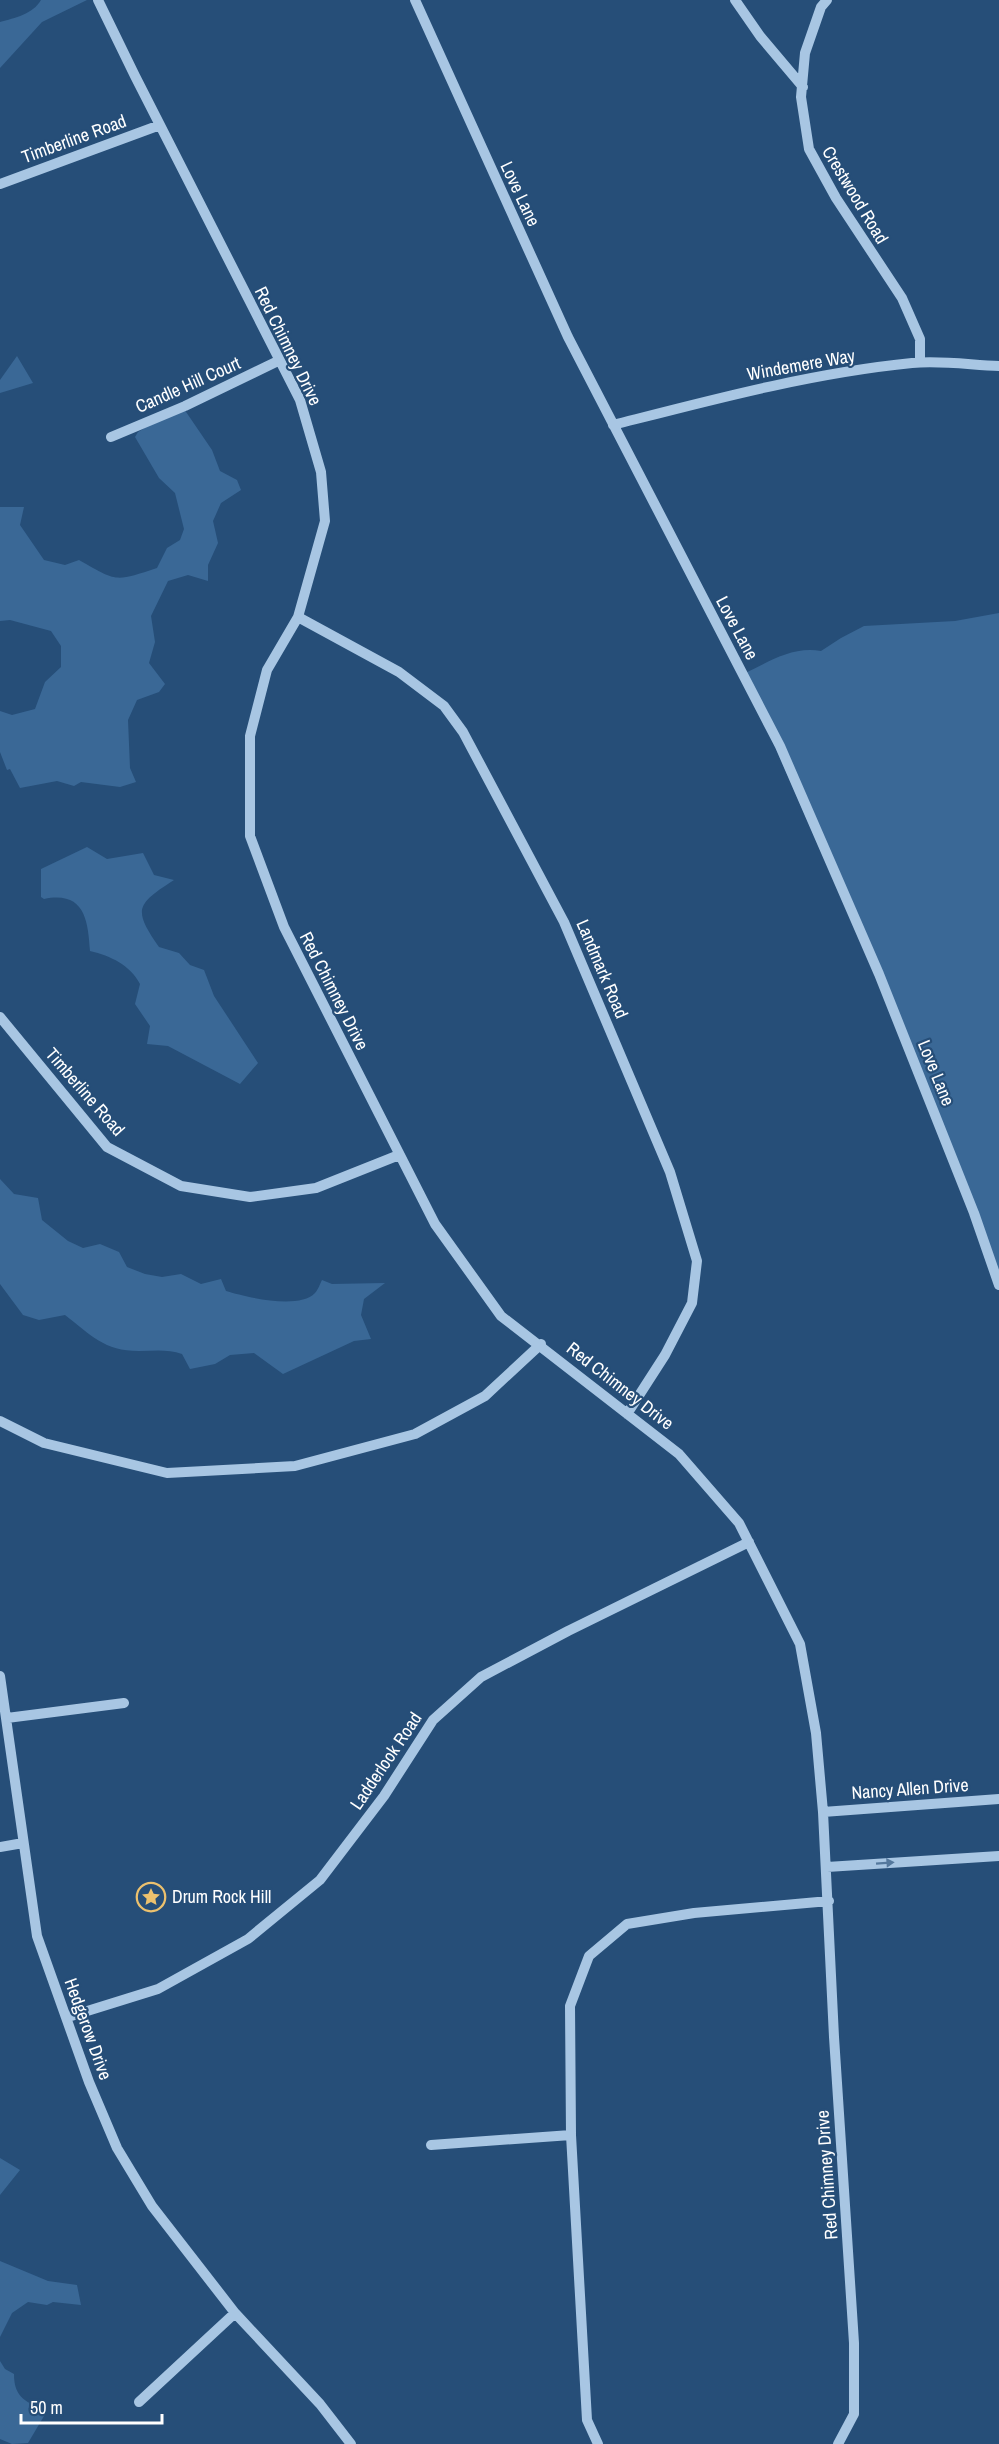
<svg xmlns="http://www.w3.org/2000/svg" width="999" height="2444" viewBox="0 0 999 2444" font-family="'Archivo Narrow',sans-serif">
<style>
.green{fill:#3a6896}
.lines{fill:none;stroke-linecap:round;stroke-linejoin:round}
.minor{stroke:#a8c6e3;stroke-width:10}
.oneway{fill:#54789d}
.labels{text-anchor:middle;stroke-width:4.5;stroke-linejoin:round;paint-order:stroke}
.street-label{font-size:18px;fill:#fff;stroke:#264e78}
.poi-label{font-size:18px;fill:#fff;stroke:#264e78;text-anchor:start}
</style>
<rect width="100%" height="100%" fill="#264e78"/>
<path class="green" d="M41 0H87L42 22 0 68V22C15 18 33 14 41 0Z
M17 356 33 383 0 393V380Z
M182 406 212 450 220 471 237 480 241 490 221 503 213 521 218 543 208 565V581L188 575 168 581 151 616 155 642 149 663 165 684 159 692 137 700 128 720 130 768 136 782 120 787 81 782 74 786 57 781 20 788 10 769 7 770 0 752V711L12 715 35 709 45 682 61 667V646L51 631 10 620 0 621V507H24L20 525 44 560 65 565 79 560C118 582 114 582 157 568L167 548 180 540 184 529 175 493 159 478 135 437 138 432Z
M999 613V1277L930 1100 743 674C769 662 792 646 821 651L841 638 864 626 955 621Z
M87 847 107 859 143 853 154 875 174 880C137 904 132 909 159 947L179 953 190 965 204 970 214 996 258 1063 240 1084 168 1046 147 1044 150 1026 135 1004 140 984C130 965 111 956 90 951 88 919 84 891 44 899L41 897V869Z
M0 1179 14 1194 38 1198 42 1220 68 1241 83 1248 100 1244 119 1252 127 1267 145 1274 162 1277 181 1274 201 1284 221 1279 226 1291C246 1297 299 1310 315 1293 318 1290 320 1284 322 1280L332 1284 385 1283 364 1299 361 1315 371 1339 354 1341 283 1374 254 1353 230 1355 215 1364 190 1369 182 1354C168 1349 154 1351 139 1351 104 1351 91 1335 65 1315L39 1320 23 1315 0 1284Z
M0 2158 20 2170 0 2195Z
M0 2261 48 2281 77 2285 81 2305 53 2302 47 2305 28 2302 12 2313 0 2337Z
M0 2361 5 2369 14 2374C14 2399 27 2402 47 2411L28 2443 12 2444 0 2439Z"/>
<g class="lines">
<path class="minor" d="M98 0 135 76 300 400 321 472 325 521 298 617 267 670 250 736V836L284 927 435 1224 501 1316 679 1454 739 1523 800 1644 816 1733 823 1812 834 2037 854 2343V2414L838 2444
M415 0 568 337 780 746 879 974 974 1213 999 1285
M735 0 760 36 803 87
M827 0 821 7 805 53 801 97 809 149 836 198 902 298 920 339V362
M0 184 160 125
M613 425C711 400 811 373 912 363 940 360 971 365 999 366
M111 437 185 406 278 361
M298 617 399 672 444 706 463 732 564 922 670 1172 697 1261 692 1303 665 1355 627 1414
M0 1017 107 1147 181 1186 250 1197 316 1188 399 1155
M0 1421 44 1443 167 1473 295 1466 415 1434 485 1396 541 1344
M0 1676 37 1936 89 2082 117 2148 152 2206 235 2313 320 2404 351 2444
M7 1718 124 1703
M823 1812 999 1799
M0 1847 23 1843
M827 1867 999 1856
M68 2017 158 1989 248 1939 320 1880 384 1796 433 1720 481 1677 568 1631 749 1542
M431 2145 571 2135
M139 2402 235 2313
M598 2444 587 2420 571 2135 570 2006 589 1956 627 1924 694 1913 829 1901"/>
</g>
<defs><path id="oneway-solid" d="M-6-.8H1V-3.2L6.5 0L1 3.2V.8H-6Z" transform="scale(1.5)"/></defs>
<use class="oneway" href="#oneway-solid" transform="translate(885 1863) rotate(-4)"/>
<defs>
<g id="sight-ring" transform="scale(1.5)"><circle r="9.5" fill="#264e78" stroke="#ecc16e" stroke-width="1.5"/><path d="M0-6L1.8-2.2L6-1.7L2.9 1.2L3.7 5.4L0 3.3L-3.7 5.4L-2.9 1.2L-6-1.7L-1.8-2.2Z" fill="#ecc16e"/></g>
</defs>
<g fill-rule="evenodd">
<use href="#sight-ring" x="151" y="1897"/>
</g>
<g class="labels">
<g class="street-label">
<text transform="translate(74 139) rotate(-20)" y="6">Timberline Road</text>
<text transform="translate(520 194) rotate(65)" y="6">Love Lane</text>
<text transform="translate(855 195) rotate(59)" y="6">Crestwood Road</text>
<text transform="translate(288 346) rotate(64)" y="6">Red Chimney Drive</text>
<text transform="translate(801 365) rotate(-10)" y="6">Windemere Way</text>
<text transform="translate(188 385) rotate(-24)" y="6">Candle Hill Court</text>
<text transform="translate(737 628) rotate(62)" y="6">Love Lane</text>
<text transform="translate(602 969) rotate(67)" y="6">Landmark Road</text>
<text transform="translate(334 991) rotate(63)" y="6">Red Chimney Drive</text>
<text transform="translate(936 1073) rotate(68)" y="6">Love Lane</text>
<text transform="translate(85 1092) rotate(49)" y="6">Timberline Road</text>
<text transform="translate(620 1386) rotate(38)" y="6">Red Chimney Drive</text>
<text transform="translate(386 1761) rotate(-56)" y="6">Ladderlook Road</text>
<text transform="translate(910 1789) rotate(-4)" y="6">Nancy Allen Drive</text>
<text transform="translate(88 2029) rotate(70)" y="6">Hedgerow Drive</text>
<text transform="translate(827 2175) rotate(-94)" y="6">Red Chimney Drive</text>
</g>
<g class="poi-label">
<text x="172" y="1903">Drum Rock Hill</text>
</g>
</g>
<path d="M21 2414v9h141v-9" fill="none" stroke="#ffffff" stroke-width="3"/>
<text x="30" y="2414" font-size="18" fill="#ffffff" stroke="#264e78" stroke-width="4.5" paint-order="stroke">50 m</text>
</svg>
